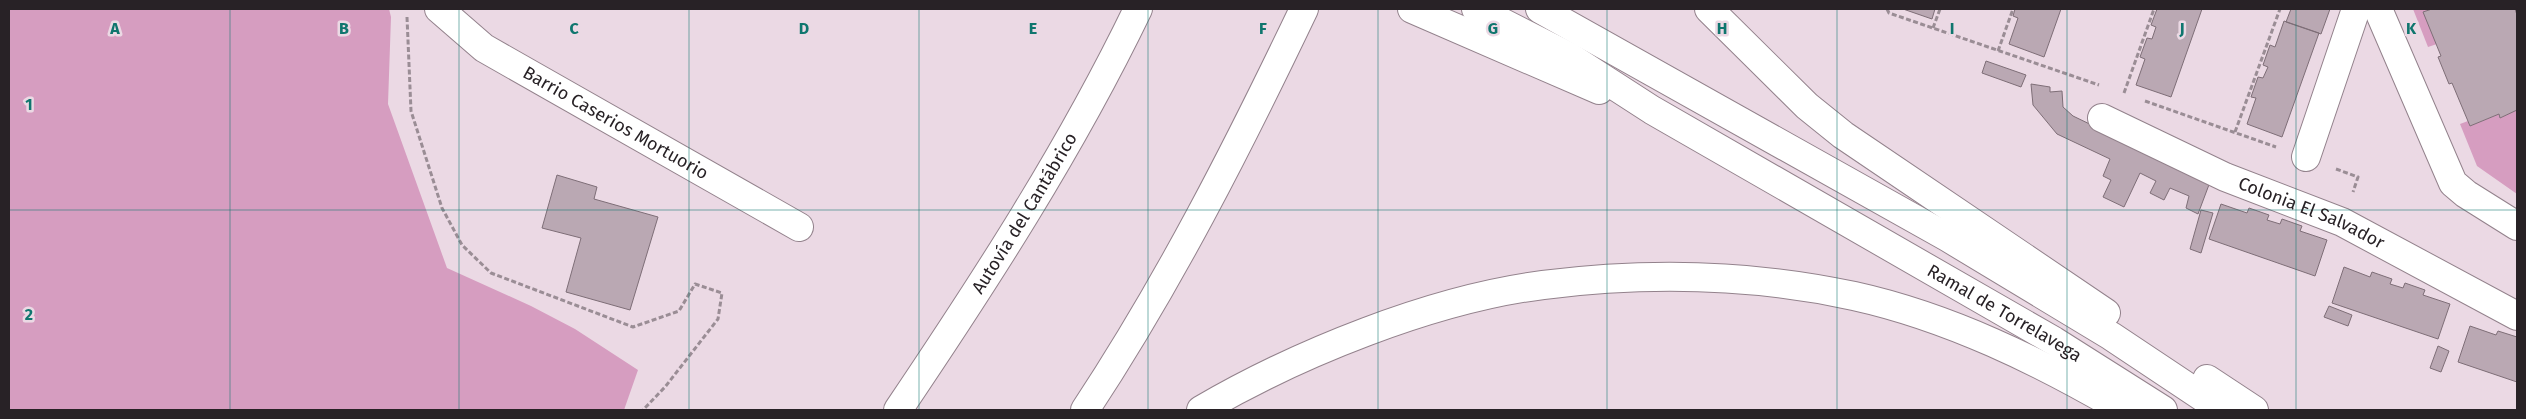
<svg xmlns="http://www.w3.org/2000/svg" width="2526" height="419" viewBox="0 0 2526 419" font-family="'Fira Sans',sans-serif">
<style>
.green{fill:#d69dc0}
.building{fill:#baa8b3;stroke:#7e6e77}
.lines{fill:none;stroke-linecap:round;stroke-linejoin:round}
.minor-casing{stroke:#93828c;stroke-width:30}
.motorway-casing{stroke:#93828c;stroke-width:30}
.path{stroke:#9a8d95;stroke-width:3;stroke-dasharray:5 2.5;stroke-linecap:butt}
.minor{stroke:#fff;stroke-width:28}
.motorway{stroke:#fff;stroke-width:28}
.grid{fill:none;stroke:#0f766e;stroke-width:1;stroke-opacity:0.55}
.labels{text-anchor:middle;stroke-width:5;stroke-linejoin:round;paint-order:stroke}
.street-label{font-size:18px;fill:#282226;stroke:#ebd9e4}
.grid-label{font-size:16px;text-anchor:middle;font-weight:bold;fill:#0f766e;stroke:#ebd9e4;stroke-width:5;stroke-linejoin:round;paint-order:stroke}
</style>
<rect width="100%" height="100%" fill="#ebd9e4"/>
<path class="green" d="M9 9H389L391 17 388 104 447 268 531 306 575 329 638 370 624 410H9Z
M2413 9H2432L2424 12 2437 44 2428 47Z
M2517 110V194L2477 166 2460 124 2468 121 2470 126 2499 114 2500 118Z"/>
<path class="building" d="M1903 9H1935L1932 19Z
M2015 9H2061L2044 57 2009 44 2018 18 2013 16Z
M2157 9H2202L2171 97 2136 85 2145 59 2140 57 2147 38 2152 39 2156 27 2151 25Z
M2291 9H2330L2321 34 2286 22Z
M2432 9H2515L2517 15V110L2500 118 2499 114 2470 126 2452 83 2449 84 2438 57 2441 56 2423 12Z
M2284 21 2319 33 2282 137 2247 124 2256 98 2251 97 2258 77 2263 78 2268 67 2263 65 2270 45 2275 47Z
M1986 61 2026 75 2021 87 1982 73Z
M2031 84 2050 87V92L2062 91 2063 107 2073 116 2210 182 2198 214 2186 208 2189 196 2170 188 2164 200 2150 193 2156 181 2140 173 2124 207 2103 197 2111 180 2103 176 2110 159 2057 134 2033 105Z
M557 175 597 187 594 199 658 217 630 310 566 292 581 238 542 228Z
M2221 204 2247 213 2249 208 2269 215 2267 220 2280 224 2282 219 2302 226 2300 231 2327 240 2315 276 2209 239Z
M2201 210 2213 213 2201 253 2190 249Z
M2344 267 2370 277 2372 272 2392 279 2390 284 2403 288 2405 283 2425 290 2423 295 2450 304 2438 339 2332 303Z
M2329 306 2352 315 2348 326 2324 317Z
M2470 326 2496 335 2498 331 2517 337V382L2458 362Z
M2438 346 2449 351 2441 372 2430 368Z"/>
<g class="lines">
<g class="minor-casing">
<g id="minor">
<path id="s1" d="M439 9 484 48 799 227"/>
<path d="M2378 9 2453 183 2466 194 2517 226"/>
<path id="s2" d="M2102 118 2225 177 2342 222 2517 316"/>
<path d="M2306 157 2356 9"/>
</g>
</g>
<g class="motorway-casing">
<g id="motorway">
<path d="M1412 9 1599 90"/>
<path id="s3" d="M1476 9 1570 57 1652 110 2054 341 2163 410"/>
<path d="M1540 9 1947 237 2111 336 2222 410"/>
<path d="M1709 9 1807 106 1843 135 2106 313"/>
<path d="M2207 379 2254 410"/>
<path id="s4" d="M898 410C985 281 1070 150 1138 9"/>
<path d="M1085 410C1169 283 1238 147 1304 9"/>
<path d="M1201 410C1297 354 1432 299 1543 285 1646 272 1752 274 1854 296 1949 317 2039 361 2123 410"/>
</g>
</g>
<path class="path" d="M1887 9 1889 13 2099 85
M407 17 411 111 442 208 462 245 491 273 633 327 679 311 695 284 722 293 718 319 665 387 643 410
M1933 28 1940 9
M1998 51 2013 9
M2124 93 2154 9
M2145 101 2276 147
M2235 132 2280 9
M2336 169 2358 177 2353 192"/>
<use href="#minor" class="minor"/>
<use href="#motorway" class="motorway"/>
</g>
<path class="grid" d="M230 9V410M459 9V410M689 9V410M919 9V410M1148 9V410M1378 9V410M1607 9V410M1837 9V410M2067 9V410M2296 9V410M9 210H2517"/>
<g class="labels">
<g class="street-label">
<text dy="6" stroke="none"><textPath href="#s1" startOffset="211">Barrio Caserios Mortuorio</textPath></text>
<text dy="6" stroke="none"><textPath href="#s4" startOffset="234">Autovía del Cantábrico</textPath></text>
<text dy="6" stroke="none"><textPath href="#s2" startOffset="230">Colonia El Salvador</textPath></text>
<text dy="6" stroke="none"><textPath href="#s3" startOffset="610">Ramal de Torrelavega</textPath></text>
</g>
</g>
<g class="grid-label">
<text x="115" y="34">A</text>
<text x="344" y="34">B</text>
<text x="574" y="34">C</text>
<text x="804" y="34">D</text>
<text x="1033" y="34">E</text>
<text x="1263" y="34">F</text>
<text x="1493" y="34">G</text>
<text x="1722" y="34">H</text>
<text x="1952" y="34">I</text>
<text x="2182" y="34">J</text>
<text x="2411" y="34">K</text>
<text x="29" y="110">1</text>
<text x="29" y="320">2</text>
</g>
<rect width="2526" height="419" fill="none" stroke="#282226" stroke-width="20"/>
</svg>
